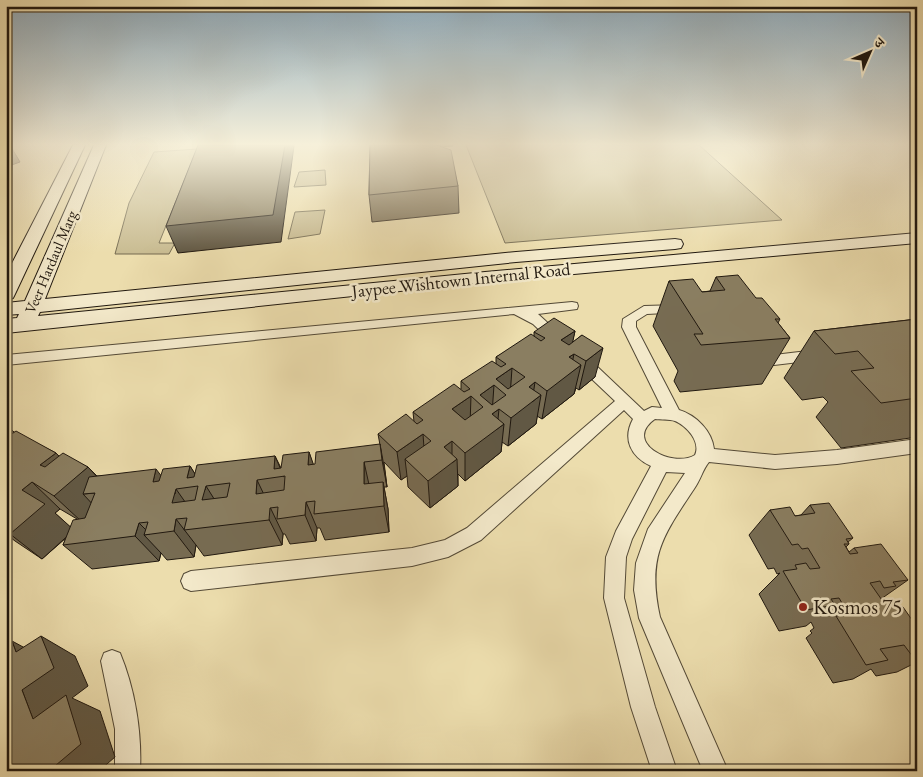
<svg xmlns="http://www.w3.org/2000/svg" width="923" height="777" viewBox="0 0 923 777" font-family="'EB Garamond','Noto Serif Devanagari',serif">
<style>
.green{fill:#c9bc92;stroke:#746a50}
.lines{fill:none;stroke-linecap:round;stroke-linejoin:round}
.street-casing{stroke:#534936;stroke-width:2}
.secondary-casing{stroke:#20180f;stroke-width:2}
.street{fill:#f3e9ca;fill-rule:evenodd}
.secondary{fill:#f3e9ca;fill-rule:evenodd}
.wall{fill:#776c53;stroke:#20180f;fill-rule:evenodd}
.shaded-wall{fill:#615844;stroke:#20180f}
.building{fill:#8a7e61;stroke:#20180f;fill-rule:evenodd}
.poi-dot{fill:#8f2418;stroke:#f3e9ca;stroke-width:2}
.labels{text-anchor:middle;stroke-width:5;stroke-linejoin:round;paint-order:stroke}
.far-street-label{font-size:15px;fill:#20180f;stroke:#f3e9ca}
.street-label{font-size:18px;fill:#20180f;stroke:#f3e9ca}
.near-poi-label{font-size:21px;fill:#20180f;stroke:#f3e9ca;text-anchor:start}
</style>
<rect width="100%" height="100%" fill="#ecddad"/>
<filter id="stains"><feTurbulence type="fractalNoise" baseFrequency=".004" numOctaves="4"/><feColorMatrix values="0 0 0 0 .2 0 0 0 0 .09 0 0 0 0 .02 0 0 0 .5 -.17"/></filter>
<radialGradient id="worn" r=".72"><stop offset=".6" stop-color="#630" stop-opacity="0"/><stop offset="1" stop-color="#630" stop-opacity=".3"/></radialGradient>
<path class="green" d="M466 145H699L782 220 505 243Z
M197 149 159 243H175L169 254H115L129 203 154 152Z
M325 170 326 185 294 187 299 172Z
M325 210 320 234 288 239 295 212Z"/>
<g class="lines">
<g class="street-casing">
<path id="street" d="M572 302 577 303 578 306 577 309 538 314 562 336 564 339 557 344 552 342 533 324 514 314 6 365V355Z
M679 305 685 309 684 312 647 314 636 321V327L679 410C696 415 712 431 714 449L775 455 837 450 917 439V453L837 464 775 469 709 462C702 471 701 479 694 489 662 537 647 557 660 617L728 771H703L639 618 634 590 636 563 648 529 685 473 666 472 632 539 626 557 624 598 655 707 677 771H652L631 707 604 598 606 557 616 531 651 466C631 457 622 439 633 419L624 410 481 540 448 557 412 566 191 591 184 588 181 581 184 574 191 571 412 548 445 540 467 528 615 401 577 365 575 361 577 357H587L644 411 652 407 662 408 622 327 623 319 644 306ZM655 419C661 420 669 419 675 421 687 426 701 442 695 455 672 469 622 442 655 419Z
M758 350 774 355 816 350 823 355 816 360 774 365 753 358 751 355 753 352Z
M112 650 120 653C135 689 142 732 140 771H115V729L101 661 104 653Z"/>
</g>
<g class="secondary-casing">
<path id="secondary" d="M73 145H85L15 294 13 298 6 300V275Z
M94 145H106L45 299 516 252 675 239 681 240 683 244 681 248 675 249 516 262 40 312 38 316 485 272 917 233V243L485 282 6 333V319L17 318 19 314 6 315V303L25 301Z"/>
</g>
<use href="#street" class="street"/>
<use href="#secondary" class="secondary"/>
</g>
<path class="wall" d="M370 145H453V146L442 147 458 186 459 213 372 222 369 195Z
M716 277 756 298 780 319 778 323 790 338 762 384 680 392 674 381 678 371 653 326 669 281 702 292 710 291Z
M917 319V437L841 448 816 417 828 402 823 397 802 400 784 378 814 331Z
M575 331 572 343 582 335 595 377 579 390 576 388 574 394 542 419 537 416 536 424 508 446 502 442 501 452 465 481 458 474V486L430 508 408 487 407 476 401 480 384 462 387 487H384L388 509 389 532 325 540 320 528H317L316 541 290 544 285 534H283L282 545 204 556 196 545 194 557 167 560 161 553 159 561 92 569 63 545 66 538 42 559 15 541 6 534V426L10 428 14 432 56 453 59 456 88 467 97 476H161L190 466 195 474 275 456 281 468 309 452 313 465 380 445 378 434 414 422 413 412 461 389V381L496 364V357L534 336V332ZM60 509 77 519 70 527 55 513Z
M810 505 853 538 848 542 849 544 846 547 849 552 854 548 908 580 881 599 884 603 896 608 917 627V662L897 672 876 676 871 669 853 679 833 683 806 638 812 633 810 631 814 628 811 622 806 626 779 631 759 594 780 573 777 574 774 568 768 569 749 535 770 510 795 516 801 515Z"/>
<path class="shaded-wall" d="M6 145H10L20 162 6 167Z
M285 145H294V146L281 242 178 253 166 226Z
M575 331 569 360 561 340Z
M603 348 595 377 579 390 586 361Z
M574 354 570 373 581 365 574 394 542 419 547 391 569 357Z
M512 368 510 397 506 395 496 379Z
M535 382 532 402 541 395 536 424 508 446 511 418 529 387Z
M494 385 492 414 499 409 497 429 504 424 501 452 465 481V453L483 407 480 395Z
M471 396 470 425 452 409Z
M10 428 37 456 6 449V430Z
M423 434 425 462 405 459 407 476 401 480 397 452Z
M452 441V463L457 459 458 486 430 508 428 481 444 447Z
M380 444 385 472 387 487 382 460Z
M309 452 319 480 308 465Z
M56 453 77 476 88 467 113 494 95 493 83 494 97 509 82 522 54 496 40 465Z
M275 456 284 477 274 469Z
M364 462 370 489 364 484Z
M190 466 205 490 206 486 223 513 202 500 198 486 187 478Z
M156 469 175 494 176 489 195 516 187 518 173 509 153 482Z
M257 480 283 534 282 545 256 494Z
M32 482 60 509 55 513 74 530 42 559 10 534 22 490Z
M383 482 388 509 389 532 384 506Z
M306 502 317 528 316 541 305 515Z
M176 519 196 545 194 557 174 531Z
M139 523 150 534 144 535 161 553 159 561 135 536Z
M41 636 75 656 88 686 72 698 100 711 115 757 99 771H49L33 719 22 690 16 652 12 641 49 661Z"/>
<path class="building" d="M198 145H285L273 215 166 226Z
M370 145H436L451 150 458 186 369 195Z
M738 275 756 298H762L780 319H775L790 338 701 345 694 334H703L669 281 693 279 702 292 725 290 716 277Z
M554 318 575 331 561 340 569 345 582 335 603 348 586 361 574 354 569 357 581 365 547 391 535 382 529 387 541 395 511 418 499 409 492 414 504 424 465 453 452 441 444 447 457 459 428 481 405 459 431 441 423 434 397 452 378 434 406 414 417 424 423 420 413 412 454 384 464 392 470 389 461 381 492 361 501 367 506 364 496 357 531 334 541 341 545 338 534 332ZM512 368 525 377 508 389 496 379ZM494 385 506 395 492 405 480 395ZM471 396 483 407 465 420 452 409Z
M917 319V398L881 403 851 371 874 368 858 351 835 354 814 331Z
M16 431 56 453 40 465 45 467 63 453 88 467 54 496 32 482 22 490 45 504 10 534 6 531V438Z
M380 444 382 460 364 462V484L383 482 384 506 314 514 315 501 306 502 305 515 277 519 278 507 270 508 269 520 184 530 187 518 176 519 174 531 144 535 148 522 139 523 135 536 63 545 73 520 85 518 95 493 83 494 89 477 156 469 153 482 159 481 163 469 190 466 187 478 194 477 197 465 275 456 274 469 281 468 283 455 309 452 308 465 315 464 316 452ZM285 476 284 490 256 494 257 480ZM230 483 227 497 202 500 206 486ZM198 486 195 500 172 503 176 489Z
M829 503 853 538 846 539 849 544H844L850 554 858 553 854 548 881 544 908 580 893 582 896 586 884 588 880 581 870 583 884 603 891 602 896 608 903 607 917 627V656L913 657 904 645 880 649 888 660 866 665 836 616 844 615 840 609 845 608 839 598 831 599 835 605 806 610 783 571 797 569 795 565 806 563 810 569 820 568 808 548 802 549 798 544 792 545 770 510 790 507 795 516 815 513 810 505Z
M41 636 54 668 22 690 33 719 66 695 81 744 49 771H6V645L12 641 16 652Z"/>
<linearGradient id="sky" x2="0" y2="1"><stop stop-color="#8eaabb"/><stop offset="0.57" stop-color="#f6f0da"/><stop offset="1" stop-color="#f6f0da" stop-opacity="0"/></linearGradient>
<rect width="923" height="253" fill="url(#sky)"/>
<circle class="poi-dot" cx="803" cy="607" r="5"/>
<g class="labels">
<g class="far-street-label">
<text transform="translate(51 262) rotate(-67)" y="5">Veer Hardaul Marg</text>
</g>
<g class="street-label">
<text transform="translate(461 280) rotate(-6)" y="6">Jaypee Wishtown Internal Road</text>
</g>
<g class="near-poi-label">
<text x="813" y="614">Kosmos 75</text>
</g>
</g>
<rect width="923" height="777" fill="none" stroke="#ecddad" stroke-width="25"/>
<rect x="8" y="8" width="908" height="762" fill="none" stroke="#20180f" stroke-width="2.5"/>
<rect x="12" y="12" width="898" height="752" fill="none" stroke="#20180f"/>
<g transform="translate(870 52) rotate(45)" stroke="#f3e9ca" stroke-width="4" paint-order="stroke">
<path d="M0-4L9 19L0 12L-9 19Z" fill="#20180f"/>
<text y="-8" font-size="14" font-weight="bold" text-anchor="middle" fill="#20180f">उ</text>
</g>
<rect width="100%" height="100%" filter="url(#stains)"/>
<rect width="100%" height="100%" fill="url(#worn)"/>
</svg>
